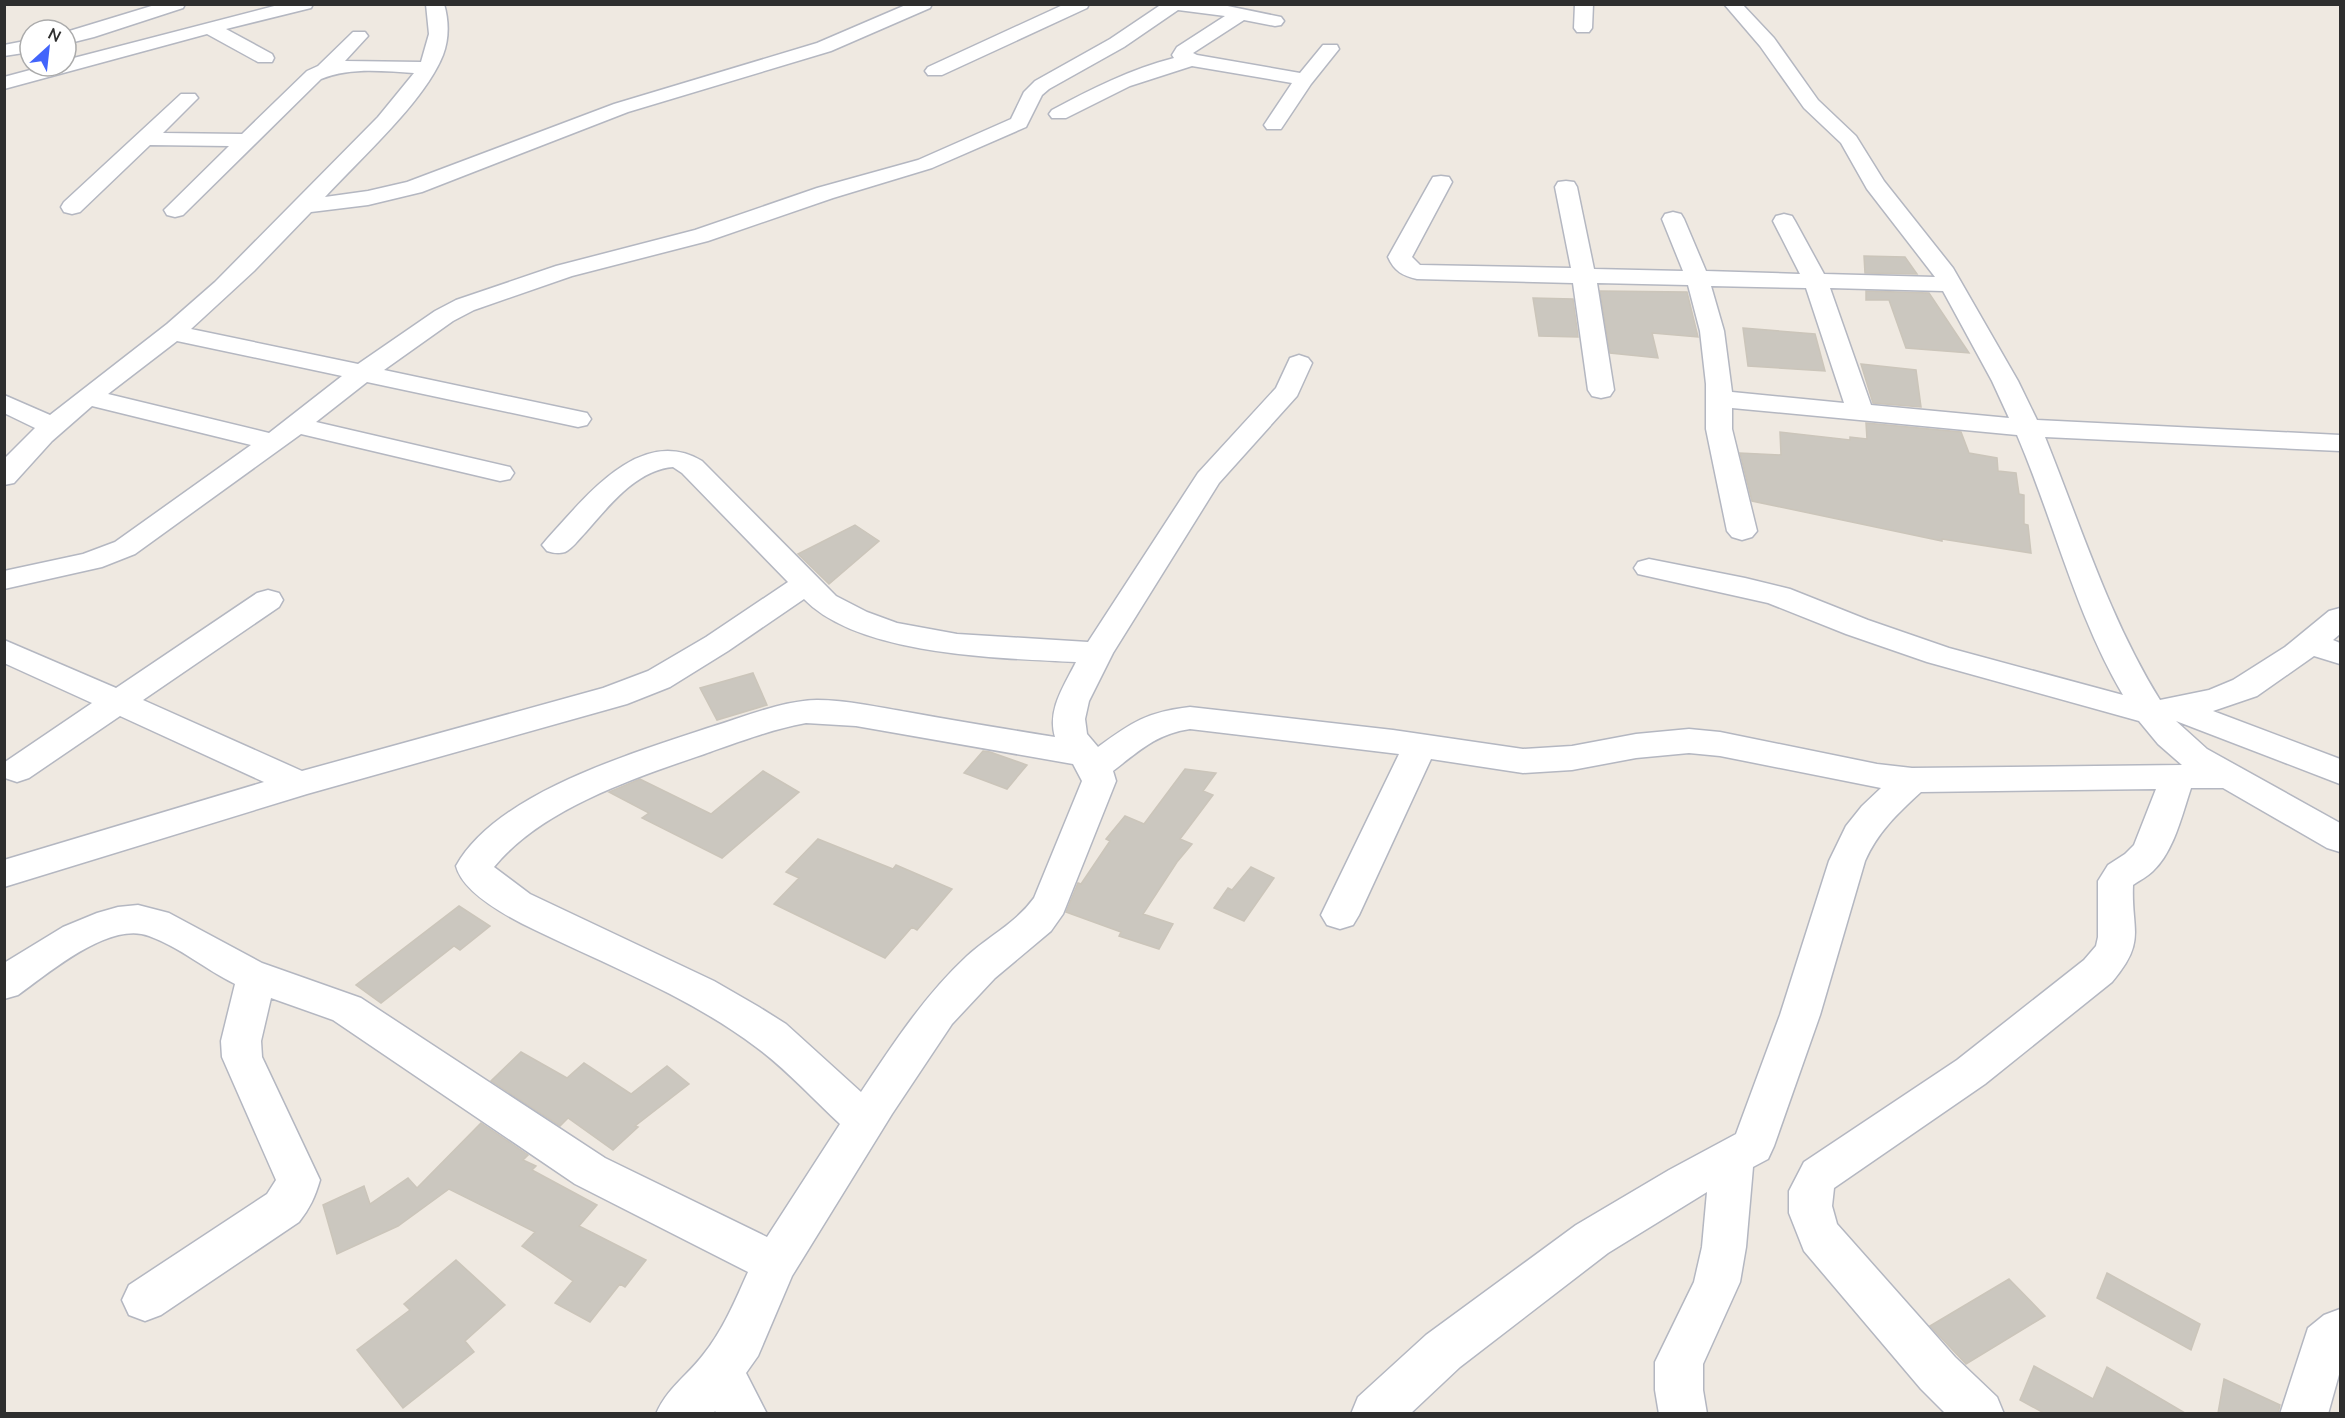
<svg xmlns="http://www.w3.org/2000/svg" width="2345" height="1418" viewBox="0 0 2345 1418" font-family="'Nunito Sans',sans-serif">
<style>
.building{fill:#cbc7bf;stroke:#cbc5ba;stroke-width:1.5}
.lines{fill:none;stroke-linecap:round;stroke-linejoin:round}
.street-casing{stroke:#b4b7c1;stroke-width:3}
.street{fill:#fff;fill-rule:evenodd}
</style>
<rect width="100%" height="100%" fill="#efe9e1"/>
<path class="building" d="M1864 256 1905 257 1917 274 1865 273Z
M1600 291 1687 292 1698 337 1652 333 1658 358 1610 353Z
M1866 291 1929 293 1969 353 1906 348 1889 300H1866Z
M1533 298 1573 299 1578 337 1539 336Z
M1743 328 1815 334 1825 371 1748 366Z
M1861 364 1916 370 1921 407 1873 403Z
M1866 423 1961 432 1969 453 1997 458 1998 471 2016 473 2019 494 2024 495V524L2028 525 2031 553 1942 539V541L1752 501 1740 453 1781 455 1780 432 1850 440V437L1867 439Z
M855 525 879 541 829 584 798 554Z
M753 673 767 705 717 720 700 688Z
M983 751 990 752 1027 765 1007 789 964 773Z
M1185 769 1216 773 1203 791 1213 795 1180 839 1192 844 1177 862 1143 914 1173 924 1159 949 1119 936 1121 932 1066 912 1078 883 1081 884 1110 841 1106 839 1125 816 1144 824Z
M763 771 799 792 722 858 642 818 649 813 609 792 640 779 711 814Z
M818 839 893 869 896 865 952 889 917 930 912 927 885 958 774 904 799 878 786 872Z
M1251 867 1274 878 1244 921 1214 908 1228 888 1232 890Z
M459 906 490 926 460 950 454 946 381 1003 356 985Z
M521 1052 567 1078 584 1063 631 1094 667 1066 689 1084 635 1126 638 1127 613 1150 568 1118 560 1126 491 1081Z
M481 1123 528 1155 523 1160 536 1166 532 1170 597 1205 579 1226 646 1260 625 1287 620 1284 590 1322 555 1303 573 1281 522 1246 535 1232 449 1189 398 1226 337 1254 323 1205 364 1186 370 1204 408 1178 417 1188Z
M456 1260 505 1305 465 1341 474 1352 403 1408 357 1350 410 1310 404 1304Z
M2107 1273 2200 1324 2191 1350 2097 1298Z
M2009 1279 2045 1316 1966 1364 1930 1326Z
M2034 1366 2093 1399 2107 1367 2185 1413H2044L2020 1400Z
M2224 1379 2280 1405 2278 1413H2218Z"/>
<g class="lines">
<g class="street-casing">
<path id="street" d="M158 4H185L183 8 94 37 66 44V32Z
M282 4H313L311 8 226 29 272 54 274 58 272 62H258L207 34 4 89V77L45 66H66V60Z
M426 4H444C449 21 449 39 443 55 425 101 360 159 325 197L368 191 407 182 614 104 817 43 908 4H932L930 8 831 51 628 112 422 192 368 205 311 212 254 271 191 329 358 364 435 311 456 300 556 266 695 230 817 188 918 160 1011 119 1024 92 1035 81 1110 39 1162 4H1218L1281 17 1284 21 1281 25 1275 26 1244 20 1193 53 1197 55 1300 73 1323 45H1337L1339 49 1311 84 1281 129H1267L1264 125 1292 83 1192 66 1130 86 1066 118H1052L1049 114 1052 110C1091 89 1131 69 1174 58L1172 55 1177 47 1225 16 1178 10 1124 47 1049 89 1042 95 1026 127 932 168 833 198 708 241 572 276 474 310 453 321 384 370 587 413 591 419 587 425 578 427 367 382 316 422 510 467 514 473 510 479 500 481 301 434 135 554 102 567 4 589V571L83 554 115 542 251 445 92 406 52 441 14 483 4 485V459L35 428 4 413V395L50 415 167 324 215 282 378 117 414 73C383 71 350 67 321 79L183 215 175 217 167 215 164 210 229 146 150 145 80 212 72 214 64 212 61 207 64 202 181 94H195L198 98 163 133 242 134 307 71 318 66 353 32H365L368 36 345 61 421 62 429 34ZM177 341 342 376 269 433 108 394Z
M1065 4H1089L1087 8 942 75H928L925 71 928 67Z
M1575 4H1593L1592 28 1589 32H1577L1574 28Z
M1724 4H1742L1774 38 1818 100 1856 136 1884 181 1953 268 2018 381 2037 420 2340 435V451L2045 437C2081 526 2109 618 2160 700L2209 690 2233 680 2285 647 2329 611 2340 608V634L2333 640 2340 643V664L2314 656 2257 696 2213 711 2340 759V784L2176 721 2207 749 2340 823V852L2327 848 2223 788H2191C2182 815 2174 851 2153 871 2147 877 2140 880 2133 885 2131 931 2147 941 2112 982L1985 1084 1834 1188 1832 1206 1837 1224 1955 1357 1997 1397 2004 1414H1946L1921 1389 1804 1251 1789 1213V1191L1804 1162 1957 1060 2084 960 2096 946 2098 937V881L2108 865 2125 854 2134 845 2156 789 1921 792C1897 814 1878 832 1865 861L1820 1015 1774 1146 1768 1159 1753 1167 1746 1247 1740 1282 1703 1364V1390L1707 1414H1659L1655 1390V1362L1694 1282 1702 1247 1707 1192 1608 1253 1460 1367 1410 1414H1351L1358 1397 1426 1335 1576 1225 1669 1170 1736 1134 1780 1015 1829 861 1846 826 1862 806 1881 788 1720 756 1689 753 1636 758 1572 770 1523 773 1431 759 1359 915 1353 925 1340 929 1327 925 1321 915 1399 754 1190 729C1156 734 1139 751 1113 771L1116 781 1063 914 1051 931 995 978 952 1024 892 1114 792 1276 758 1356 746 1373 767 1414H717L715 1411 713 1414H656C667 1388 687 1376 703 1355 723 1330 735 1301 748 1272L575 1184 333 1020 271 998 261 1041 262 1057 320 1180C315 1197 310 1208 299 1222L161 1315 145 1321 129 1315 122 1300 129 1285 267 1194 276 1180 222 1057 221 1041 235 984C206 970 180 947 149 936 109 921 49 973 18 995L4 999V963L63 927 97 913 118 907 138 905 169 913 262 963 361 998 605 1158 767 1237 840 1124C813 1099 786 1069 756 1047 690 997 609 966 535 930 510 918 463 894 456 866 497 792 634 753 711 727 744 717 781 701 817 700 847 700 877 707 907 712 956 721 1006 729 1055 737 1047 710 1064 686 1076 662 1001 658 859 656 804 599L728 651 670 687 627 704 307 794 4 887V860L264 782 120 716 29 778 17 782 5 778V762L92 703 4 663V640L116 688 257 593 268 590 279 593 283 600 279 607 143 700 302 771 603 688 648 671 706 637 788 582 682 473 673 467C636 470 608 507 585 533 579 539 572 549 565 552 558 554 553 553 547 551L542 545 547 539C584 499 640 424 702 461L836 596 867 612 897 623 957 634 1088 642 1198 473 1276 388 1290 358 1299 355 1308 358 1312 363 1297 396 1219 483 1113 653 1089 701 1085 719 1087 734 1098 747C1132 722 1147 712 1190 707L1393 730 1523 749 1572 746 1636 734 1689 729 1720 732 1877 764 1912 768 2182 765 2158 744 2139 721 1927 662 1846 634 1768 603 1638 574 1634 568 1638 562 1649 559 1745 578 1790 589 1868 620 1949 648 2123 695C2075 613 2054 521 2017 435L1732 408V429L1757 531 1752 537 1742 540 1732 537 1727 531 1706 429V384L1700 331 1688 285 1597 283 1614 390 1610 396 1601 398 1592 396 1588 390 1573 283 1417 279C1403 276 1394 271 1388 257L1430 182 1433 177 1441 176 1449 177 1452 182 1412 257 1420 265 1571 268 1555 187 1558 182 1566 181 1574 182 1577 187 1594 269 1683 271 1662 219 1665 214 1673 212 1681 214 1684 219 1706 271 1800 274 1773 221 1776 216 1784 214 1792 216 1795 221 1824 274 1935 277 1867 189 1841 143 1804 108 1760 46ZM1711 286 1806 288 1844 403 1732 392 1724 331ZM1830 288 1943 291 1992 381 2009 418 1871 405ZM806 723 856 726 1073 764 1082 781 1034 898C1016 923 989 936 967 956 925 995 893 1044 861 1092L786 1024 759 1007 714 981 530 894 494 867C543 807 638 777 710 752 741 741 773 729 806 723Z
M30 40V52L4 56V45Z
M2340 1309V1371L2328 1414H2280L2308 1328 2324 1315Z"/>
</g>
<use href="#street" class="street"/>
</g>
<rect width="2345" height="1418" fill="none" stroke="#2e2e2e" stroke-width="12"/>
<g transform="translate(48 48) rotate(27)"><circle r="28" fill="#ffffff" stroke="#ababab" stroke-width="1.5"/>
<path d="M0-4.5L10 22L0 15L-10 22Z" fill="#4264fb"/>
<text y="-9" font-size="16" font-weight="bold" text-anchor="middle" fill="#2e2e2e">N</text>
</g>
</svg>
